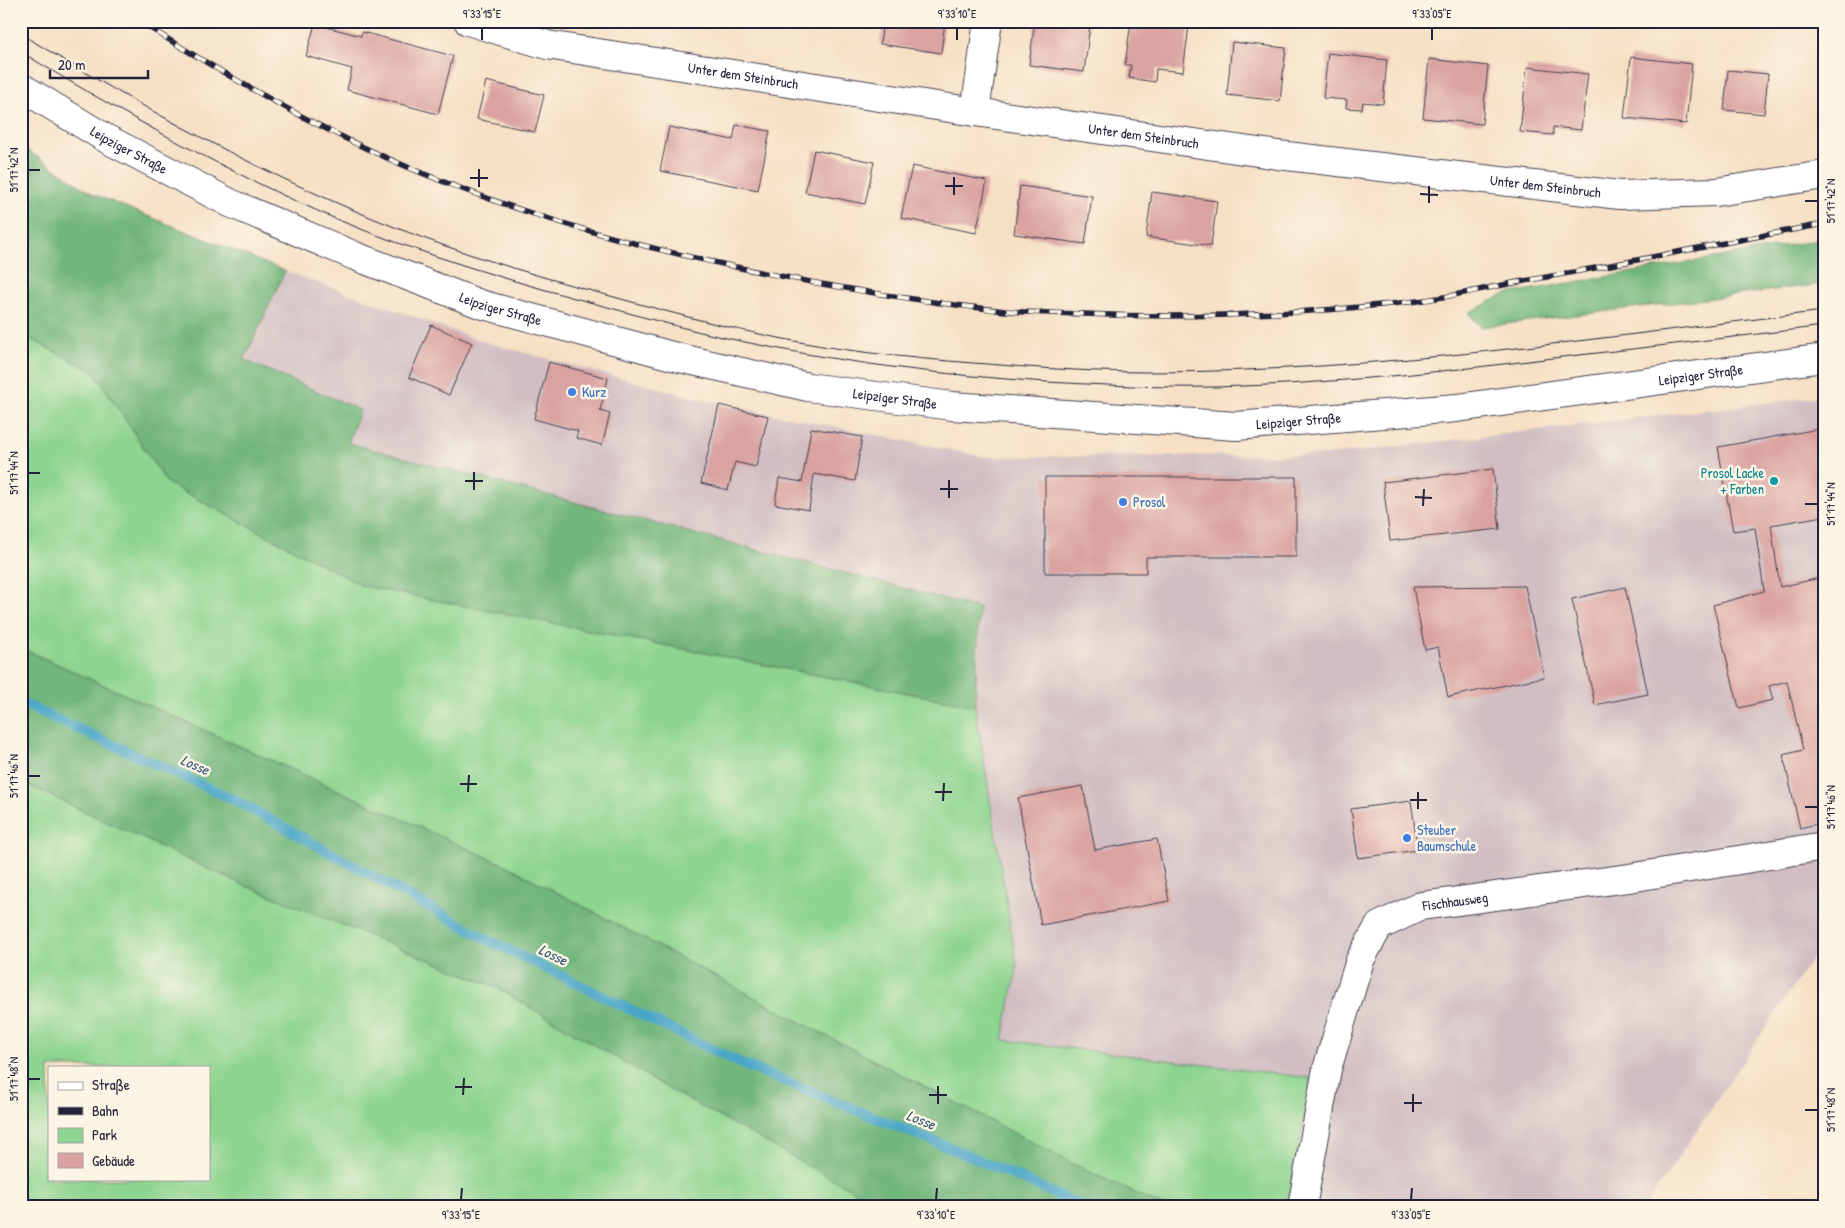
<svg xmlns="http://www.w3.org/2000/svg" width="1845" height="1228" viewBox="0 0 1845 1228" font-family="'Patrick Hand',sans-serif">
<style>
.industrial{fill:#d2bec2}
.green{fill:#8cd48f;stroke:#577b65;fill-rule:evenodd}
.forest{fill:#71b67a;stroke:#4a6c5a}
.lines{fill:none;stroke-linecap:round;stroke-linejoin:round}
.stream{stroke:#4aa6c8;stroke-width:10}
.building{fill:#daa3a1}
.street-casing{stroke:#423e50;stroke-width:30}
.primary-casing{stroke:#423e50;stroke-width:30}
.street{stroke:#fff;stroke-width:28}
.primary{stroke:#fff;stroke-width:28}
.tram{stroke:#22223b;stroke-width:1}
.rail-casing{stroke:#22223b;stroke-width:5.5}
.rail{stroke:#fcf5e5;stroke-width:4;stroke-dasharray:11;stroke-linecap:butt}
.ticks{fill:none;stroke:#22223b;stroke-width:2}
.shop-dot{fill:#3f7fe0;stroke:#fcf5e5;stroke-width:2}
.culture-dot{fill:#0f9aa8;stroke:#fcf5e5;stroke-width:2}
.labels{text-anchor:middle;stroke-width:5;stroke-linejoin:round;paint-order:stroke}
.street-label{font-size:14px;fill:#22223b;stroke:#fcf5e5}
.shop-label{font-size:14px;fill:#366cbe;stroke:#fcf5e5;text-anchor:start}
.culture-label{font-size:14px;fill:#0d838f;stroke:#fcf5e5;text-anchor:end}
.water-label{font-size:15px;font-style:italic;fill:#325773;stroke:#fcf5e5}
.neatline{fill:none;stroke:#22223b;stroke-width:2}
.ticks-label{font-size:12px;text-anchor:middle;fill:#22223b}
</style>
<rect width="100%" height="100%" fill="#fcf5e5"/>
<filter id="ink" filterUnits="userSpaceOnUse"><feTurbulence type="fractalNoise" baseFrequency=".02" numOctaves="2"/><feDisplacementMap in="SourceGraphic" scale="10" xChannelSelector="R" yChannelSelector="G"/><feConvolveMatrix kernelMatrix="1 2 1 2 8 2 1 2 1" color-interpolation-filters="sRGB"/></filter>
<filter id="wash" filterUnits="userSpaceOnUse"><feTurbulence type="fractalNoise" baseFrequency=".0096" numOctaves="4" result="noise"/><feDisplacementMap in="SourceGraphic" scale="20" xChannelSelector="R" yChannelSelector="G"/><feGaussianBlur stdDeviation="1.12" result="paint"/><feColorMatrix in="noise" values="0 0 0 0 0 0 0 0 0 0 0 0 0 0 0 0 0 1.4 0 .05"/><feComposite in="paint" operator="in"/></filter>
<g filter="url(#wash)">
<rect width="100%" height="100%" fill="#f6e0c5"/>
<path class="industrial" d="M285 271 488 343 707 401 985 457 1326 455 1824 396V941L1645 1207H1288L1311 1078 1003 1040 1017 968 975 706 979 608 347 443 360 410 244 360Z"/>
<path class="green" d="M21 334 94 372 167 483 363 586 975 706 1017 968 1003 1040 1311 1078 1288 1207H1165L1087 1171 825 1035 511 868 21 648Z
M21 782 239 883 496 987 671 1090 869 1199 879 1207H21ZM49 1067H209V1179H49Z"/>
<path class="forest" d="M21 146 93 194 285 271 244 360 360 410 348 443 979 608 975 706 363 586 167 483 94 372 21 334Z
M1824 239V284L1481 327 1468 313 1505 294Z
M21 648 511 868 825 1035 1087 1171 1165 1207H879L869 1199 671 1090 496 987 239 883 21 782Z"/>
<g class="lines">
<path class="stream" d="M21 703 233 799 492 942 742 1064 968 1155 1084 1207"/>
</g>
<g id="blocks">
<path class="building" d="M727 21H761L760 28 726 23Z
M883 21H945L941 53 880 44Z
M1035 21H1060L1090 25 1084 72 1029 65Z
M1131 21H1157L1189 26 1183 72 1156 69 1155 82 1129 78 1131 65H1125Z
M315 24 361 36 362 32 453 56 438 114 347 90 352 69 306 56Z
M1232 42 1286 48 1280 101 1227 95Z
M1328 53 1387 60 1383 104 1363 102 1362 109 1346 108 1347 100 1323 98Z
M1631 57 1692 64 1686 124 1624 118Z
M1429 59 1488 66 1482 124 1423 118Z
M1527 67 1588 74 1581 130 1553 127V135L1520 132Z
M1728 70 1768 74 1764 114 1724 110Z
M486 81 544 95 535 132 477 119Z
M736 125 770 131 758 190 660 171 669 127 733 140Z
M814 150 874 162 865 204 805 192Z
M912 166 987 181 976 233 901 218Z
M1020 186 1092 196 1085 244 1014 234Z
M1152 192 1217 201 1211 246 1146 237Z
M431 325 472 343 449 395 409 377Z
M549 362 608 378 600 411 610 414 602 445 576 438 578 431 534 419Z
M719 405 768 416 756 467 735 462 728 490 701 483Z
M811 428 862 437 855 481 814 474 809 510 775 504 779 478 802 482Z
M1824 428V516L1771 525 1780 587 1824 577V822L1800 828 1783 755 1803 750 1787 681 1769 686 1773 700 1739 708 1713 605 1764 591 1755 528 1733 531 1718 447Z
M1493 469 1500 529 1390 541 1383 482Z
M1045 477H1296V557H1146V573H1045Z
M1525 586 1544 677 1448 697 1438 647 1425 650 1413 587Z
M1625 587 1648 694 1595 705 1572 599Z
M1083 786 1095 850 1157 839 1169 901 1041 925 1018 798Z
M1411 801 1418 850 1358 858 1351 809Z"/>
</g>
</g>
<g filter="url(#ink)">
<use href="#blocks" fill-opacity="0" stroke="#423e50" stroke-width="1"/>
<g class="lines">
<g class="street-casing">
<g id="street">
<path id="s1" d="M468 21 547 45 975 112 1278 155 1620 195 1716 192 1824 175"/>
<path d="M975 112 988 21"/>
<path id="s2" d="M1302 1207 1327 1069 1360 960 1379 926 1421 906 1629 878 1824 846"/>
</g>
</g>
<g class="primary-casing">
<g id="primary">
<path id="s3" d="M21 87 107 139 230 203 355 256 480 304 680 358 808 387 952 406 1236 426 1457 408 1824 358"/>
</g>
</g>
<use href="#street" class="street"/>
<use href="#primary" class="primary"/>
<path class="tram" d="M21 34C142 108 265 176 397 228 458 252 521 271 585 289 654 308 724 328 794 341 862 354 931 360 1000 365 1050 369 1100 372 1150 372 1376 372 1600 337 1824 311
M21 52C123 114 227 172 336 219 423 255 514 282 604 306 646 318 689 330 731 339 835 362 941 375 1047 382 1104 385 1160 388 1216 387 1329 384 1441 372 1553 358 1643 348 1734 337 1824 326"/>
<g class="rail-casing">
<path id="rail" d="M139 21C228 77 319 130 417 171 520 214 627 244 736 267 825 286 915 301 1005 311 1031 313 1058 313 1084 314 1195 319 1307 314 1418 301 1450 297 1481 289 1513 283 1617 265 1720 243 1824 224"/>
</g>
<use href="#rail" class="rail"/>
</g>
</g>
<path class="ticks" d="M482 40V28M957 40V28M1432 40V28M28 170H40M470 178H488M945 186H963M479 187V169M1420 194 1438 195M954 195V177M1805 201H1818M1429 203V186M28 473H40M465 481H483M940 489H958M474 490V472M1415 497 1432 498M949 498V480M1805 504H1818M1423 506 1424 489M28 776H40M460 784H477M468 792 469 775M935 792H952M1410 800H1427M943 801 944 783M1805 807H1818M1418 809V792M28 1079H40M455 1087H472M463 1095 464 1078M929 1095H947M1404 1103H1422M938 1104V1086M1805 1110H1818M1413 1112V1094M461 1200 462 1188M936 1200 937 1188M1411 1200 1412 1188"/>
<g class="shop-dot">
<circle cx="572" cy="392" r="5"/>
<circle cx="1123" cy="502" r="5"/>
<circle cx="1407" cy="838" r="5"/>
</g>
<circle class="culture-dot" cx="1774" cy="481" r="5"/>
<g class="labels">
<g class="street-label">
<text dy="5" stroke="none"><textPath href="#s1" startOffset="281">Unter dem Steinbruch</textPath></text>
<text dy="5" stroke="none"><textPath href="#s1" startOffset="686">Unter dem Steinbruch</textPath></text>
<text dy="5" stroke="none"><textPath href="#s3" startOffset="125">Leipziger Straße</textPath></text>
<text dy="5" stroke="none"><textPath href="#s1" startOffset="1091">Unter dem Steinbruch</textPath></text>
<text dy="5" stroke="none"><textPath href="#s3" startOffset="530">Leipziger Straße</textPath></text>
<text dy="5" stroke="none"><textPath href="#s3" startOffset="1745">Leipziger Straße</textPath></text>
<text dy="5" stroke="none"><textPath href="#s3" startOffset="935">Leipziger Straße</textPath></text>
<text dy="5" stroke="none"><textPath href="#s3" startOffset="1340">Leipziger Straße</textPath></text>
<text dy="5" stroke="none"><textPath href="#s2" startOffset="374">Fischhausweg</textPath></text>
</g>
<g class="shop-label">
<text x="582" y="397">Kurz</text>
<text x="1133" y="507">Prosol</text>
<text x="1417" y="835">Steuber<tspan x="1417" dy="16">Baumschule</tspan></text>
</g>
<g class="culture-label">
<text x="1764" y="478">Prosol Lacke<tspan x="1764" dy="16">+ Farben</tspan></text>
</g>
<g class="water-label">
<text transform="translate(195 765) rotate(24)" y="5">Losse</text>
<text transform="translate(553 955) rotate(26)" y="5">Losse</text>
<text transform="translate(921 1120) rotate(22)" y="5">Losse</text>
</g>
</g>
<rect width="1845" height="1228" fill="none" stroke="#fcf5e5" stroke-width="55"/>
<rect x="48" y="1066" width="162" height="115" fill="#fcf5e5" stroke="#a5a1a1"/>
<rect x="58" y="1082" width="25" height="8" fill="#ffffff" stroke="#a5a1a1"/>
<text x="92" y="1090" font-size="15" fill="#22223b">Straße</text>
<rect x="58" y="1107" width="25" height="8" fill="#22223b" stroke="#a5a1a1"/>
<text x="92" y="1116" font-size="15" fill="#22223b">Bahn</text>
<rect x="58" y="1128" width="25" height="15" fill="#8cd48f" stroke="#a5a1a1"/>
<text x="92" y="1140" font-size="15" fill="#22223b">Park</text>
<rect x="58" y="1153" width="25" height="15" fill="#daa3a1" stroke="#a5a1a1"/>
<text x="92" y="1166" font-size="15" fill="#22223b">Gebäude</text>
<path d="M50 70v8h98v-8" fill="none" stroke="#22223b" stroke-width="2.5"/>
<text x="58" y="70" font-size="15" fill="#22223b" stroke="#fcf5e5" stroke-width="4" paint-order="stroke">20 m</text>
<rect x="28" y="28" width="1790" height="1172" class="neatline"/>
<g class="ticks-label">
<text x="482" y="18">9°33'15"E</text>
<text x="957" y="18">9°33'10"E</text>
<text x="1432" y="18">9°33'05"E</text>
<text transform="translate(14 170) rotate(-90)" y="4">51°17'42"N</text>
<text transform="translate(1831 201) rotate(-90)" y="4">51°17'42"N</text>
<text transform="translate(14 473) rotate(-90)" y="4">51°17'44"N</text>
<text transform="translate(1831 504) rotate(-90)" y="4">51°17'44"N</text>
<text transform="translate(14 776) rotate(-90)" y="4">51°17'46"N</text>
<text transform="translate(1831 807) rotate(-90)" y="4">51°17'46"N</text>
<text transform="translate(14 1079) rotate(-90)" y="4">51°17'48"N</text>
<text transform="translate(1831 1110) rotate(-90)" y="4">51°17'48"N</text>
<text x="461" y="1219">9°33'15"E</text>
<text x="936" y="1219">9°33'10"E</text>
<text x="1411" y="1219">9°33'05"E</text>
</g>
</svg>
